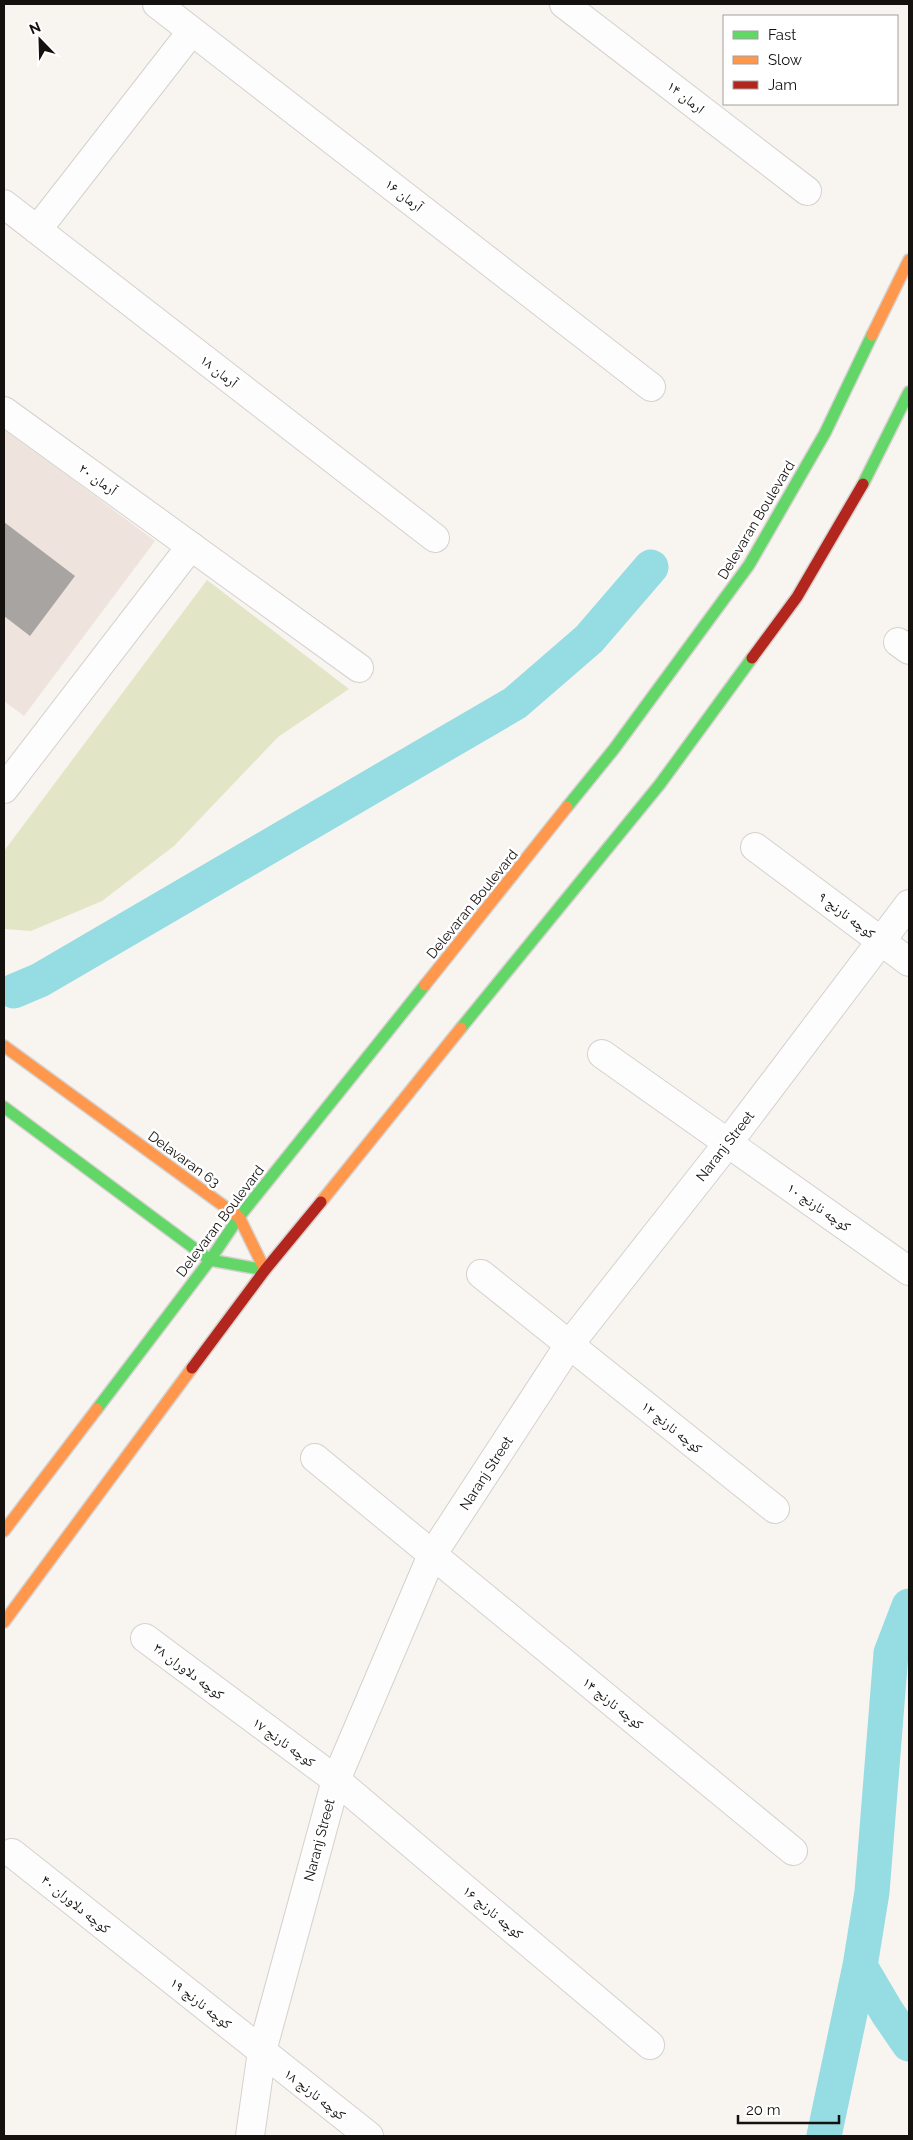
<svg xmlns="http://www.w3.org/2000/svg" width="913" height="2140" viewBox="0 0 913 2140" font-family="Raleway,'Noto Naskh Arabic',sans-serif">
<style>
.built{fill:#efe4dd}
.green{fill:#e3e6c6}
.lines{fill:none;stroke-linecap:round;stroke-linejoin:round}
.canal{stroke:#95dce3;stroke-width:35}
.building{fill:#a7a4a1}
.street-casing{stroke:#d4d1ce;stroke-width:30}
.fast-casing{stroke:#d4d1ce;stroke-width:14}
.slow-casing{stroke:#d4d1ce;stroke-width:14}
.jam-casing{stroke:#d4d1ce;stroke-width:14}
.street{stroke:#fefdfd;stroke-width:28}
.fast{stroke:#63d668;stroke-width:11}
.slow{stroke:#ff974d;stroke-width:11}
.jam{stroke:#b3261e;stroke-width:11}
.labels{text-anchor:middle;stroke-width:5;stroke-linejoin:round;paint-order:stroke}
.street-label{font-size:14px;fill:#14110f;stroke:#fff}
</style>
<rect width="100%" height="100%" fill="#f8f4f0"/>
<path class="built" d="M4 428 155 541 24 716 4 701Z"/>
<path class="green" d="M207 580 349 689 278 737 174 846 102 901 31 931 4 929V851Z"/>
<g class="lines">
<path class="canal" d="M14 991 40 980 515 703 589 639 651 567
M860 1966 887 2012 909 2044
M824 2136 860 1966 872 1892 891 1653 909 1606"/>
</g>
<path class="building" d="M4 522 75 576 30 636 4 616Z"/>
<g class="lines">
<g class="street-casing">
<path id="street" d="M157 4 651 387
M564 4 807 191
M4 204 435 538
M37 230 192 31
M4 411 359 668
M898 642 909 650
M4 789 191 546
M755 847 909 962
M602 1054 909 1271
M481 1274 775 1509
M315 1458 793 1851
M145 1638 336 1780 650 2045
M12 1853 369 2136
M250 2136 262 2051 336 1780 432 1555 569 1345 728 1143 909 904"/>
</g>
<g class="fast-casing">
<path id="fast" d="M863 484 909 392
M567 807 614 749 749 565 825 433 872 335
M461 1028 660 784 752 658
M4 1107 210 1260 265 1270
M97 1409 210 1260 239 1217 425 985"/>
</g>
<g class="slow-casing">
<path id="slow" d="M872 335 909 260
M425 985 567 807
M4 1046 239 1217 265 1270
M321 1202 461 1028
M4 1531 97 1409
M4 1622 192 1368"/>
</g>
<g class="jam-casing">
<path id="jam" d="M752 658 797 597 863 484
M192 1368 265 1270 321 1202"/>
</g>
<use href="#street" class="street"/>
<use href="#fast" class="fast"/>
<use href="#slow" class="slow"/>
<use href="#jam" class="jam"/>
</g>
<g class="labels">
<g class="street-label">
<text transform="translate(686 97) rotate(38)" y="5">ارمان ۱۴</text>
<text transform="translate(404 195) rotate(38)" y="5">آرمان ۱۶</text>
<text transform="translate(219 371) rotate(38)" y="5">آرمان ۱۸</text>
<text transform="translate(98 479) rotate(36)" y="5">آرمان ۲۰</text>
<text transform="translate(756 520) rotate(-59)" y="5">Delevaran Boulevard</text>
<text transform="translate(472 904) rotate(-51)" y="5">Delevaran Boulevard</text>
<text transform="translate(847 915) rotate(37)" y="5">کوچه نارنج ۹</text>
<text transform="translate(725 1146) rotate(-52)" y="5">Naranj Street</text>
<text transform="translate(184 1159) rotate(36)" y="5">Delavaran 63</text>
<text transform="translate(819 1207) rotate(35)" y="5">کوچه نارنج ۱۰</text>
<text transform="translate(220 1221) rotate(-53)" y="5">Delevaran Boulevard</text>
<text transform="translate(672 1427) rotate(39)" y="5">کوچه نارنج ۱۲</text>
<text transform="translate(486 1473) rotate(-57)" y="5">Naranj Street</text>
<text transform="translate(189 1671) rotate(37)" y="5">کوچه دلاوران ۳۸</text>
<text transform="translate(613 1703) rotate(39)" y="5">کوچه نارنج ۱۴</text>
<text transform="translate(284 1742) rotate(36)" y="5">کوچه نارنج ۱۷</text>
<text transform="translate(319 1840) rotate(-75)" y="5">Naranj Street</text>
<text transform="translate(76 1904) rotate(39)" y="5">کوچه دلاوران ۴۰</text>
<text transform="translate(493 1912) rotate(40)" y="5">کوچه نارنج ۱۶</text>
<text transform="translate(201 2003) rotate(38)" y="5">کوچه نارنج ۱۹</text>
<text transform="translate(315 2094) rotate(38)" y="5">کوچه نارنج ۱۸</text>
</g>
</g>
<rect width="913" height="2140" fill="none" stroke="#14110f" stroke-width="10"/>
<rect x="723" y="15" width="175" height="90" fill="#ffffff" stroke="#a1a09f"/>
<rect x="733" y="31" width="25" height="8" fill="#63d668" stroke="#a1a09f"/>
<text x="768" y="40" font-size="15" fill="#14110f">Fast</text>
<rect x="733" y="56" width="25" height="8" fill="#ff974d" stroke="#a1a09f"/>
<text x="768" y="65" font-size="15" fill="#14110f">Slow</text>
<rect x="733" y="81" width="25" height="8" fill="#b3261e" stroke="#a1a09f"/>
<text x="768" y="90" font-size="15" fill="#14110f">Jam</text>
<g transform="translate(40 40) rotate(337)" stroke="#ffffff" stroke-width="4" paint-order="stroke">
<path d="M0-4L9 19L0 12L-9 19Z" fill="#14110f"/>
<text y="-8" font-size="14" font-weight="bold" text-anchor="middle" fill="#14110f">N</text>
</g>
<path d="M738 2115v8h101v-8" fill="none" stroke="#14110f" stroke-width="2.5"/>
<text x="746" y="2115" font-size="15" fill="#14110f" stroke="#ffffff" stroke-width="4" paint-order="stroke">20 m</text>
</svg>
